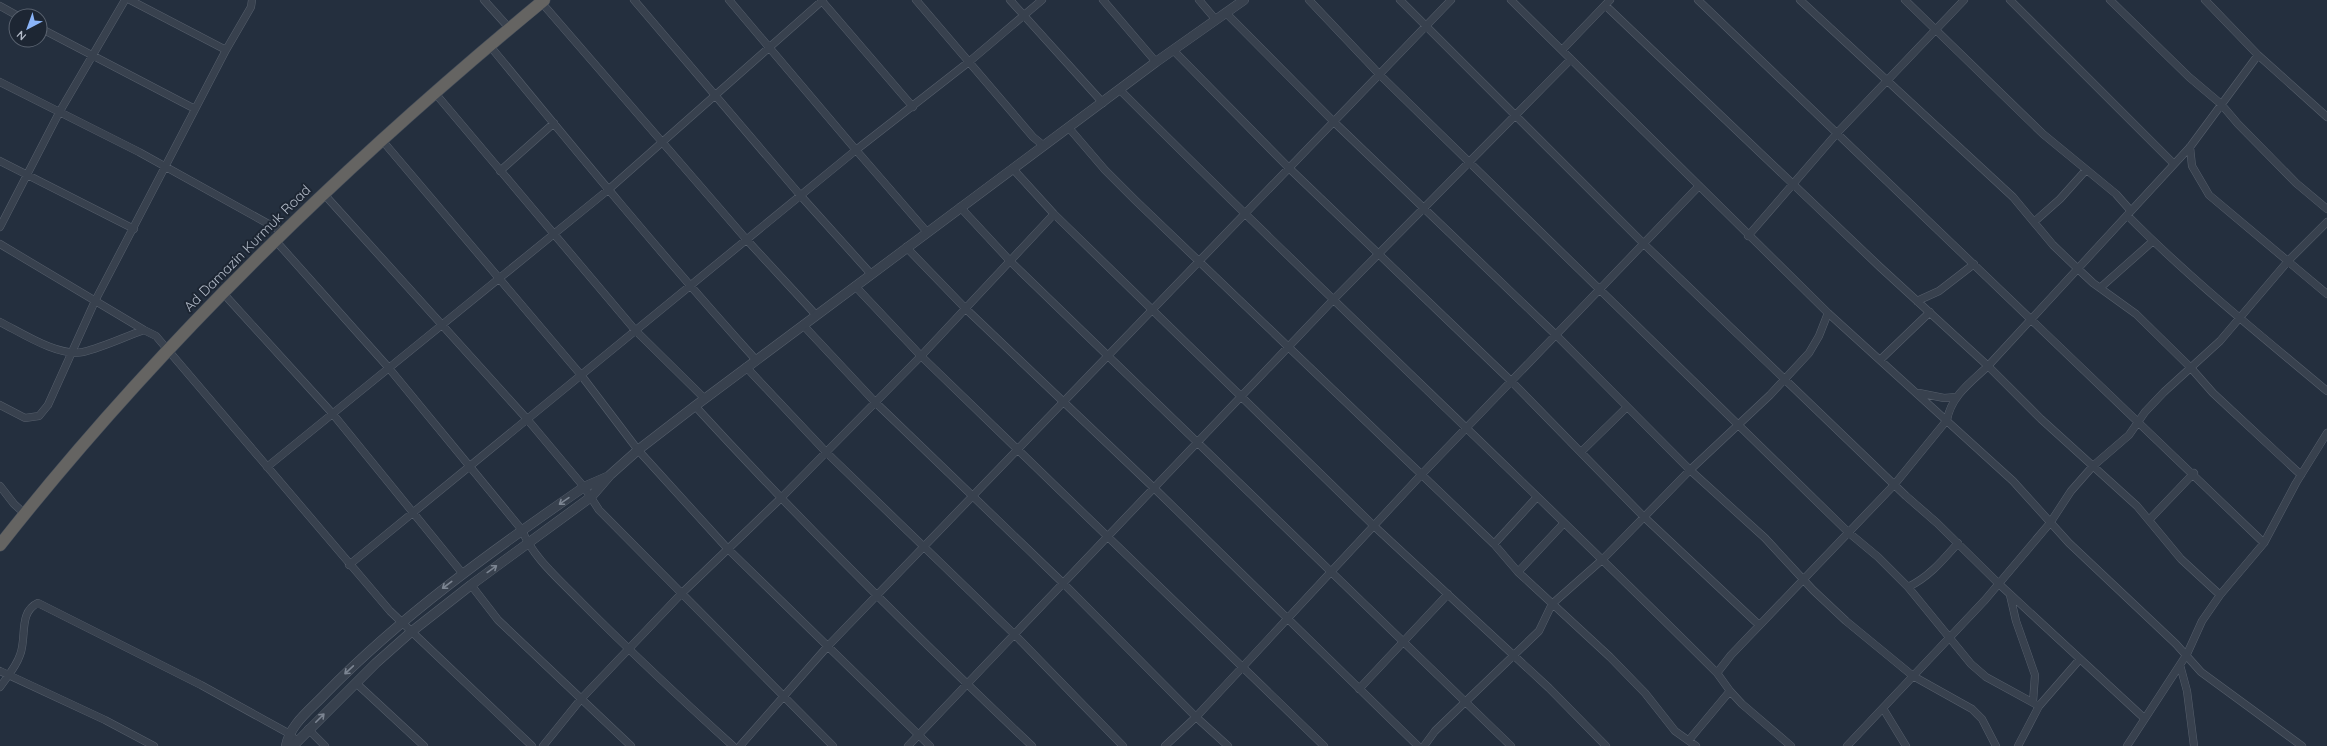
<svg xmlns="http://www.w3.org/2000/svg" width="2327" height="746" viewBox="0 0 2327 746" font-family="Quicksand,sans-serif">
<style>
.lines{fill:none;stroke-linecap:round;stroke-linejoin:round}
.minor-casing{stroke:#565f6c;stroke-width:8}
.tertiary-casing{stroke:#565f6c;stroke-width:10}
.trunk-casing{stroke:#434c59;stroke-width:13}
.minor{stroke:#38414e;stroke-width:7}
.tertiary{stroke:#38414e;stroke-width:9}
.trunk{stroke:#656462;stroke-width:12}
.oneway{stroke:#7c8592}
.labels{text-anchor:middle;stroke-width:4;stroke-linejoin:round;paint-order:stroke}
.street-label{font-size:14px;fill:#b4bcc9;stroke:#1d2633}
</style>
<rect width="100%" height="100%" fill="#242f3e"/>
<g class="lines">
<g class="minor-casing">
<path id="minor" d="M484 0 510 29
M634 0 800 195 871 274
M729 0 856 150 970 61 1042 0
M821 0 913 107
M916 0 1033 137 1044 146
M1010 0 1103 103
M1103 0 1156 62
M1199 0 1216 20
M1309 0 1380 75 1848 532 1878 557 1908 587 1971 664 1986 677 2039 706
M1400 0 1644 244 1906 496 1937 523 1999 584 2144 718
M1511 0 1828 313 2013 481 2069 543 2176 644 2201 672 2302 746
M1698 0 2264 543
M1800 0 2013 197 2053 245 2077 268 2093 283 2136 314 2191 368 2213 393 2301 475
M1905 0 2043 134 2116 194 2131 211
M2010 0 2174 164
M2110 0 2189 77 2221 104 2238 124 2296 183 2327 209
M2205 0 2258 55 2327 117
M541 2 746 239 816 315
M1605 5 1880 267 1988 366 2041 419 2137 506 2181 559 2220 595
M0 6 18 16
M1226 13 1334 122 1556 335 1690 470 1765 538 1813 590 1846 621 1913 676 1972 709 1982 719 1996 746
M40 28 195 109
M490 46C577 152 664 258 756 360
M226 50 251 7 252 0
M1173 50 1289 168 1511 381 1643 516 1759 625
M1562 50 1610 0
M0 82 139 152 283 232
M1120 90C1316 287 1520 476 1717 673L1730 691 1742 704 1791 746
M435 93 635 330 704 398
M1069 128 1105 170 1135 200 1494 544 1518 572 1610 657 1645 693 1675 731 1696 746
M381 139 581 375 638 450 727 548 930 746
M2190 147 2192 166 2209 195 2327 294
M0 161 134 229
M1013 169 1054 214 1374 526 1549 688 1606 746
M500 171 554 123
M323 193 527 419 584 487 599 510 833 746
M960 207 1011 262 1511 746
M2127 215C2189 278 2259 334 2327 391
M2034 222 2060 199 2086 170
M0 227 60 111 125 0
M1748 236 1838 132 1964 0
M275 240 388 367 522 530C533 558 560 580 581 602 630 651 681 699 733 746
M0 244 144 330
M906 247 966 309 1154 488 1418 746
M855 286 921 356 1324 746
M2100 288 2153 241
M223 293 332 413 463 574
M1917 301 1939 291 1974 264
M0 322C22 333 58 357 83 352 104 347 124 337 144 330L156 336 390 611 532 746
M803 325 875 402 1064 584 1196 717 1228 746
M1880 360 1930 312
M746 367 826 452 1015 635 1123 746
M1919 393 1944 398 1956 397
M0 405 25 418 39 416 48 405 95 301 226 50 130 0
M695 406C803 524 916 636 1032 746
M1581 452 1627 407
M267 467 608 190 823 0
M0 486 14 504 25 514
M2149 520 2194 473
M1494 544 1537 497
M349 565 856 150 927 232
M1518 572 1564 523
M471 585 498 620 631 746
M1908 587C1929 577 1943 560 1958 543
M2010 595 2016 621 2035 675 2033 702
M2180 665 2187 691 2194 746
M0 671 105 720 154 746
M1717 673 1731 655 1894 485 1947 420C1951 396 1971 382 1988 366L2190 147 2258 55
M356 683 424 746
M0 687C7 677 16 667 20 655 27 638 18 612 38 603L201 685 288 733 297 741
M1359 689 1448 594
M1884 710 1906 746
M308 729 325 746
M1689 740 1730 691
M543 746 581 699 681 594 780 499 921 356 1054 214
M740 746 827 647 1451 0
M908 746 1333 300 1571 59
M1165 746 1196 717 1421 475 1698 187
M1424 746 1435 731 1539 631 1552 604 1603 559 1690 470 1770 395 1809 353 1819 336 1828 313
M1847 746 1985 600 2050 523 2071 491 2093 466 2129 435 2145 412 2164 392 2220 341 2288 261 2327 222
M2018 746 2039 706 2080 659
M2127 746 2187 654 2202 621 2220 595 2264 543 2296 483 2327 433"/>
</g>
<g class="tertiary-casing">
<path id="tertiary" d="M286 746C290 724 310 710 325 694 402 615 493 550 584 487L607 477
M293 746 376 663 411 632 471 585 591 497 610 475 638 450 695 406 1156 62 1244 0"/>
</g>
<g class="trunk-casing">
<path id="trunk" d="M0 545C159 343 345 164 544 0"/>
</g>
<use href="#minor" class="minor"/>
<use href="#tertiary" class="tertiary"/>
<use href="#trunk" class="trunk"/>
</g>
<defs><path id="oneway-shaft" d="M-6 0H5M1.5-3L5.5 0L1.5 3" fill="none" stroke-width="1.6" stroke-linecap="round" stroke-linejoin="round"/></defs>
<g class="oneway">
<use href="#oneway-shaft" transform="translate(564 501) rotate(145)"/>
<use href="#oneway-shaft" transform="translate(492 569) rotate(-36)"/>
<use href="#oneway-shaft" transform="translate(447 585) rotate(143)"/>
<use href="#oneway-shaft" transform="translate(349 670) rotate(137)"/>
<use href="#oneway-shaft" transform="translate(320 718) rotate(-45)"/>
</g>
<g class="labels">
<g class="street-label">
<text transform="translate(247 248) rotate(-45)" y="5">Ad Damazin Kurmuk Road</text>
</g>
</g>
<g transform="translate(28 28) rotate(221)"><circle r="19" fill="#1d2633" stroke="#59626f"/>
<path d="M0-3L7 15L0 10L-7 15Z" fill="#8ab4f8"/>
<text y="-6" font-size="11" font-weight="bold" text-anchor="middle" fill="#b4bcc9">N</text>
</g>
</svg>
